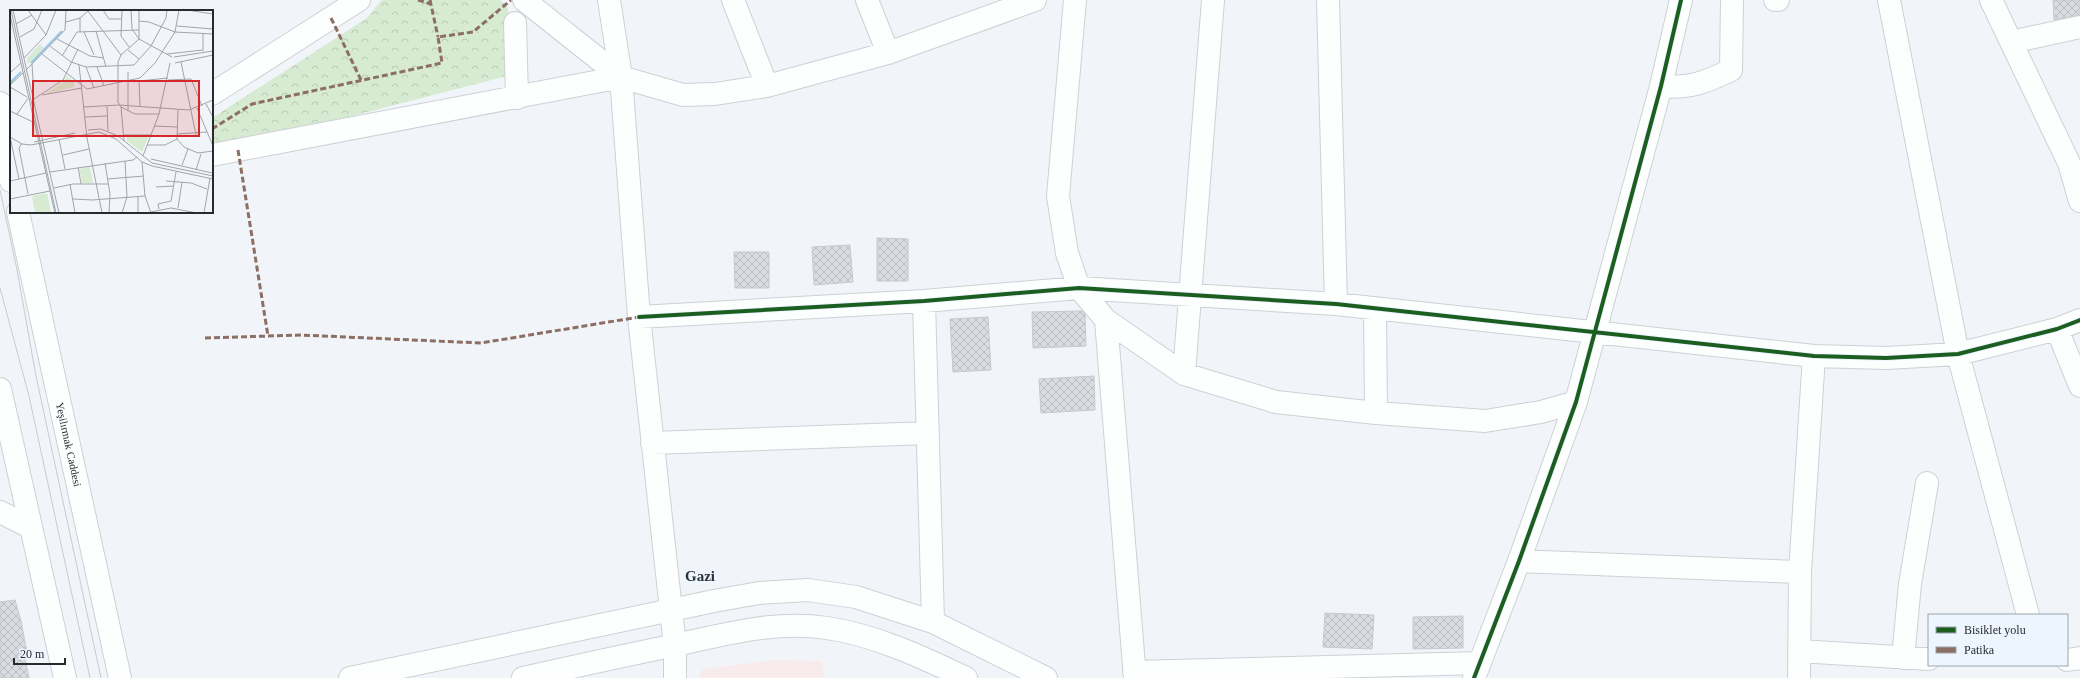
<svg xmlns="http://www.w3.org/2000/svg" width="2080" height="678" viewBox="0 0 2080 678" font-family="'Times New Roman',serif">
<style>
.education{fill:#f8ebec}
.park{fill:url(#park-crowns)}
.building{fill:url(#building-cross-hatch);stroke:#c6cacd}
.lines{fill:none;stroke-linecap:round;stroke-linejoin:round}
.minor-casing{stroke:#cdd1d5;stroke-width:24}
.major-casing{stroke:#cdd1d5;stroke-width:24}
.minor{stroke:#fdfefe;stroke-width:22}
.major{stroke:#fdfefe;stroke-width:22}
.tram{stroke:#c9cacc;stroke-width:1}
.quiet{stroke:#8d6e63;stroke-width:3;stroke-dasharray:6 3;stroke-linecap:butt}
.cycleway-casing{stroke:#edf5fe;stroke-width:6}
.cycleway{stroke:#1b5e20;stroke-width:4}
.labels{text-anchor:middle;stroke-width:3.5;stroke-linejoin:round;paint-order:stroke}
.street-label{font-size:11px;fill:#282b2e;stroke:#edf5fe}
.district-label{font-size:15px;font-weight:bold;fill:#2c3239;stroke:#edf5fe}
.inset-river{fill:none;stroke:#97c8e8;stroke-width:2}
.inset-road{fill:none;stroke:#a1a4a8;stroke-width:1}
.view{fill:#d62828;fill-opacity:0.15;stroke:#d62828;stroke-width:2}
.inset-edge{fill:none;stroke:#282b2e;stroke-width:2}
</style>
<defs>
<pattern id="park-crowns" width="20" height="18" patternUnits="userSpaceOnUse"><rect width="20" height="18" fill="#d6ebd1"/><path d="M2 6a3 3 0 1 1 6 0M12 15a3 3 0 1 1 6 0" fill="none" stroke="#b8cab4"/></pattern>
<pattern id="building-cross-hatch" width="8" height="8" patternUnits="userSpaceOnUse"><rect width="8" height="8" fill="#d9dce0"/><path d="M0 0l8 8M0 8l8-8" fill="none" stroke="#babdc0"/></pattern>
</defs>
<rect width="100%" height="100%" fill="#f1f5fa"/>
<path class="education" d="M773 660 822 661 825 678H698L703 669Z"/>
<path class="park" d="M382 0H500L508 7 511 75 212 152V118L367 18Z"/>
<path class="building" d="M2053 0H2080V15L2054 20Z
M877 238 908 239V281H877Z
M850 245 853 282 814 285 812 247Z
M734 252H769V288H735Z
M1082 311 1085 314 1086 346 1033 348 1032 312Z
M988 317 991 370 953 372 950 319Z
M1094 376 1095 410 1041 413 1039 379Z
M15 600 21 621 28 658 25 659 29 678H0V602Z
M1325 613 1374 615 1372 649 1323 647Z
M1463 616V648L1413 649V617Z"/>
<g class="lines">
<g class="minor-casing">
<path id="minor" d="M524 0 621 77 683 95 715 94 767 86 888 53 1035 0
M609 0 621 77 639 317 671 610 675 645V678
M733 0 767 86
M867 0 888 53
M1075 0 1058 196 1067 253 1079 288 1106 320 1184 374 1276 402 1376 413 1485 421 1541 412 1576 402
M1328 0 1336 304
M1775 0H1778
M1889 0 1958 354 2028 615
M1991 0 2069 163 2080 201
M515 23 517 98
M2011 42 2080 27
M1661 86C1690 89 1706 82 1731 70L1732 0
M212 94 359 0
M212 155 621 77
M924 301 933 622
M1375 308 1376 413
M639 317 924 301 1079 288 1336 304 1814 356 1886 358 1958 354 2057 329 2080 320
M1106 320 1135 678
M2057 329 2080 386
M1184 374 1213 0
M652 443 928 433
M0 512 30 527
M1519 561 1800 572
M1799 651 1929 659
M1903 658 1910 584 1927 483
M2067 660 2080 658
M1134 672 1480 663
M1474 678 1519 561 1576 402 1661 86 1681 0
M1799 678 1800 572 1814 356"/>
</g>
<g class="major-casing">
<g id="major">
<path d="M0 103 1 134"/>
<path d="M0 129 11 181"/>
<path id="s1" d="M18 212 120 678"/>
<path d="M0 389 65 678"/>
<path d="M350 678 714 601 759 593 808 590 856 597 933 622 1046 678"/>
<path d="M523 678C572 667 622 656 671 646 722 635 774 620 827 628 875 635 922 657 966 678"/>
</g>
</g>
<use href="#minor" class="minor"/>
<use href="#major" class="major"/>
<path class="tram" d="M0 190 17 270 36 376 101 678
M0 288 29 396 90 678"/>
<path class="quiet" d="M418 0 431 4
M430 0 438 37
M331 18 361 80
M212 129 252 104 442 63 438 37 473 32 511 0
M238 150 268 336
M205 338 301 335 481 343 639 317"/>
<g class="cycleway-casing">
<path id="cycleway" d="M639 317 924 301 1079 288 1336 304 1814 356 1886 358 1958 354 2057 329 2080 320
M1474 678 1519 561 1576 402 1661 86 1681 0"/>
</g>
<use href="#cycleway" class="cycleway"/>
</g>
<g class="labels">
<g class="street-label">
<text dy="4" stroke="none"><textPath href="#s1" startOffset="238">Yeşilırmak Caddesi</textPath></text>
</g>
<g class="district-label">
<text x="700" y="581">Gazi</text>
</g>
</g>
<g transform="translate(10 10)">
<rect width="203" height="203" fill="#f1f5fa"/>
<path d="M30 34 34 38 18 54 17 48ZM57 66 64 72V77L35 84 52 73ZM117 126H139L132 142 117 131ZM80 157 83 173H72L69 159Z" fill="#d6ebd1"/>
<path d="M37 183 41 203H25L22 186Z" fill="#d6ebd1"/>
<path class="inset-river" d="M21 53 52 21M0 73 11 62"/>
<path class="inset-road" d="M1 0 46 203M3 0 49 203M18 0 36 25M93 0 99 9H112M112 0 111 26 120 38M121 0 122 19 129 29 162 47M129 0V29L111 45 108 52V92L111 97 125 104H149M177 0 203 4M0 5 45 203M129 11 139 12 165 22 203 24M56 12 70 8 78 1 111 45M6 14 22 5M167 16 203 19M86 21 96 57M70 22V8M74 22 84 45M193 23V41M10 27 24 19 32 0M47 29 80 46 94 48M40 36 61 52 76 57 124 55 141 36 156 8 157 0M118 40 129 49M32 44 77 79 130 68 145 53 165 22 169 0M157 44 193 40M52 46 67 22 129 20M164 47 203 41M14 48 36 25 46 0M171 52 186 125M165 53 203 45M22 54 23 70M69 55 77 128 92 203M76 57 84 78M87 57 94 76M16 60 55 20 56 0M0 63 11 53M129 70 130 96M158 70 181 69 192 96M129 71 158 68M0 75 13 63M0 77 17 87M32 85 72 78M24 89 53 70 68 39M196 94 203 107M97 96 98 121M74 97 109 95 179 100 203 90M111 97 114 131M187 98 203 136M0 101 25 113M118 101V62M7 104 19 87M75 107 97 106M144 116 167 117M78 120 91 119 108 126 142 153 203 166M167 124 197 122M114 125H141M0 127 9 169M0 127 12 134 21 135 89 122 106 129 132 152 142 156 203 169M49 129 55 159M167 129 168 100M24 132 65 123M12 133 9 138 18 184M137 135H155L167 129 174 137 188 143 203 141M53 145 79 139M133 146 149 104 160 53M141 149 202 163M132 152 135 186 141 203M95 153 100 184 99 203M172 155 178 139M68 157 71 174M186 160 191 144M40 162 123 150 127 147M97 169 134 166M0 171 36 163M156 171 181 173 197 179M60 174 65 203M146 177 164 176M44 178 63 174H98M128 187V203M0 189 40 181M63 189 82 190 135 186M168 198 172 172M149 199 148 194 161 191 166 162M141 202 161 198 187 203M112 203 117 187 115 151M194 203 200 168"/>
<path class="view" d="M23 71H189V126H23Z"/>
<rect width="203" height="203" class="inset-edge"/>
</g>
<rect x="1928" y="614" width="140" height="52" fill="#edf5fe" stroke="#9ea4ab"/>
<rect x="1936" y="627" width="20" height="6" fill="#1b5e20" stroke="#9ea4ab"/>
<text x="1964" y="634" font-size="12" fill="#282b2e">Bisiklet yolu</text>
<rect x="1936" y="647" width="20" height="6" fill="#8d6e63" stroke="#9ea4ab"/>
<text x="1964" y="654" font-size="12" fill="#282b2e">Patika</text>
<path d="M14 658v6h51v-6" fill="none" stroke="#282b2e" stroke-width="2"/>
<text x="20" y="658" font-size="12" fill="#282b2e" stroke="#edf5fe" stroke-width="3" paint-order="stroke">20 m</text>
</svg>
